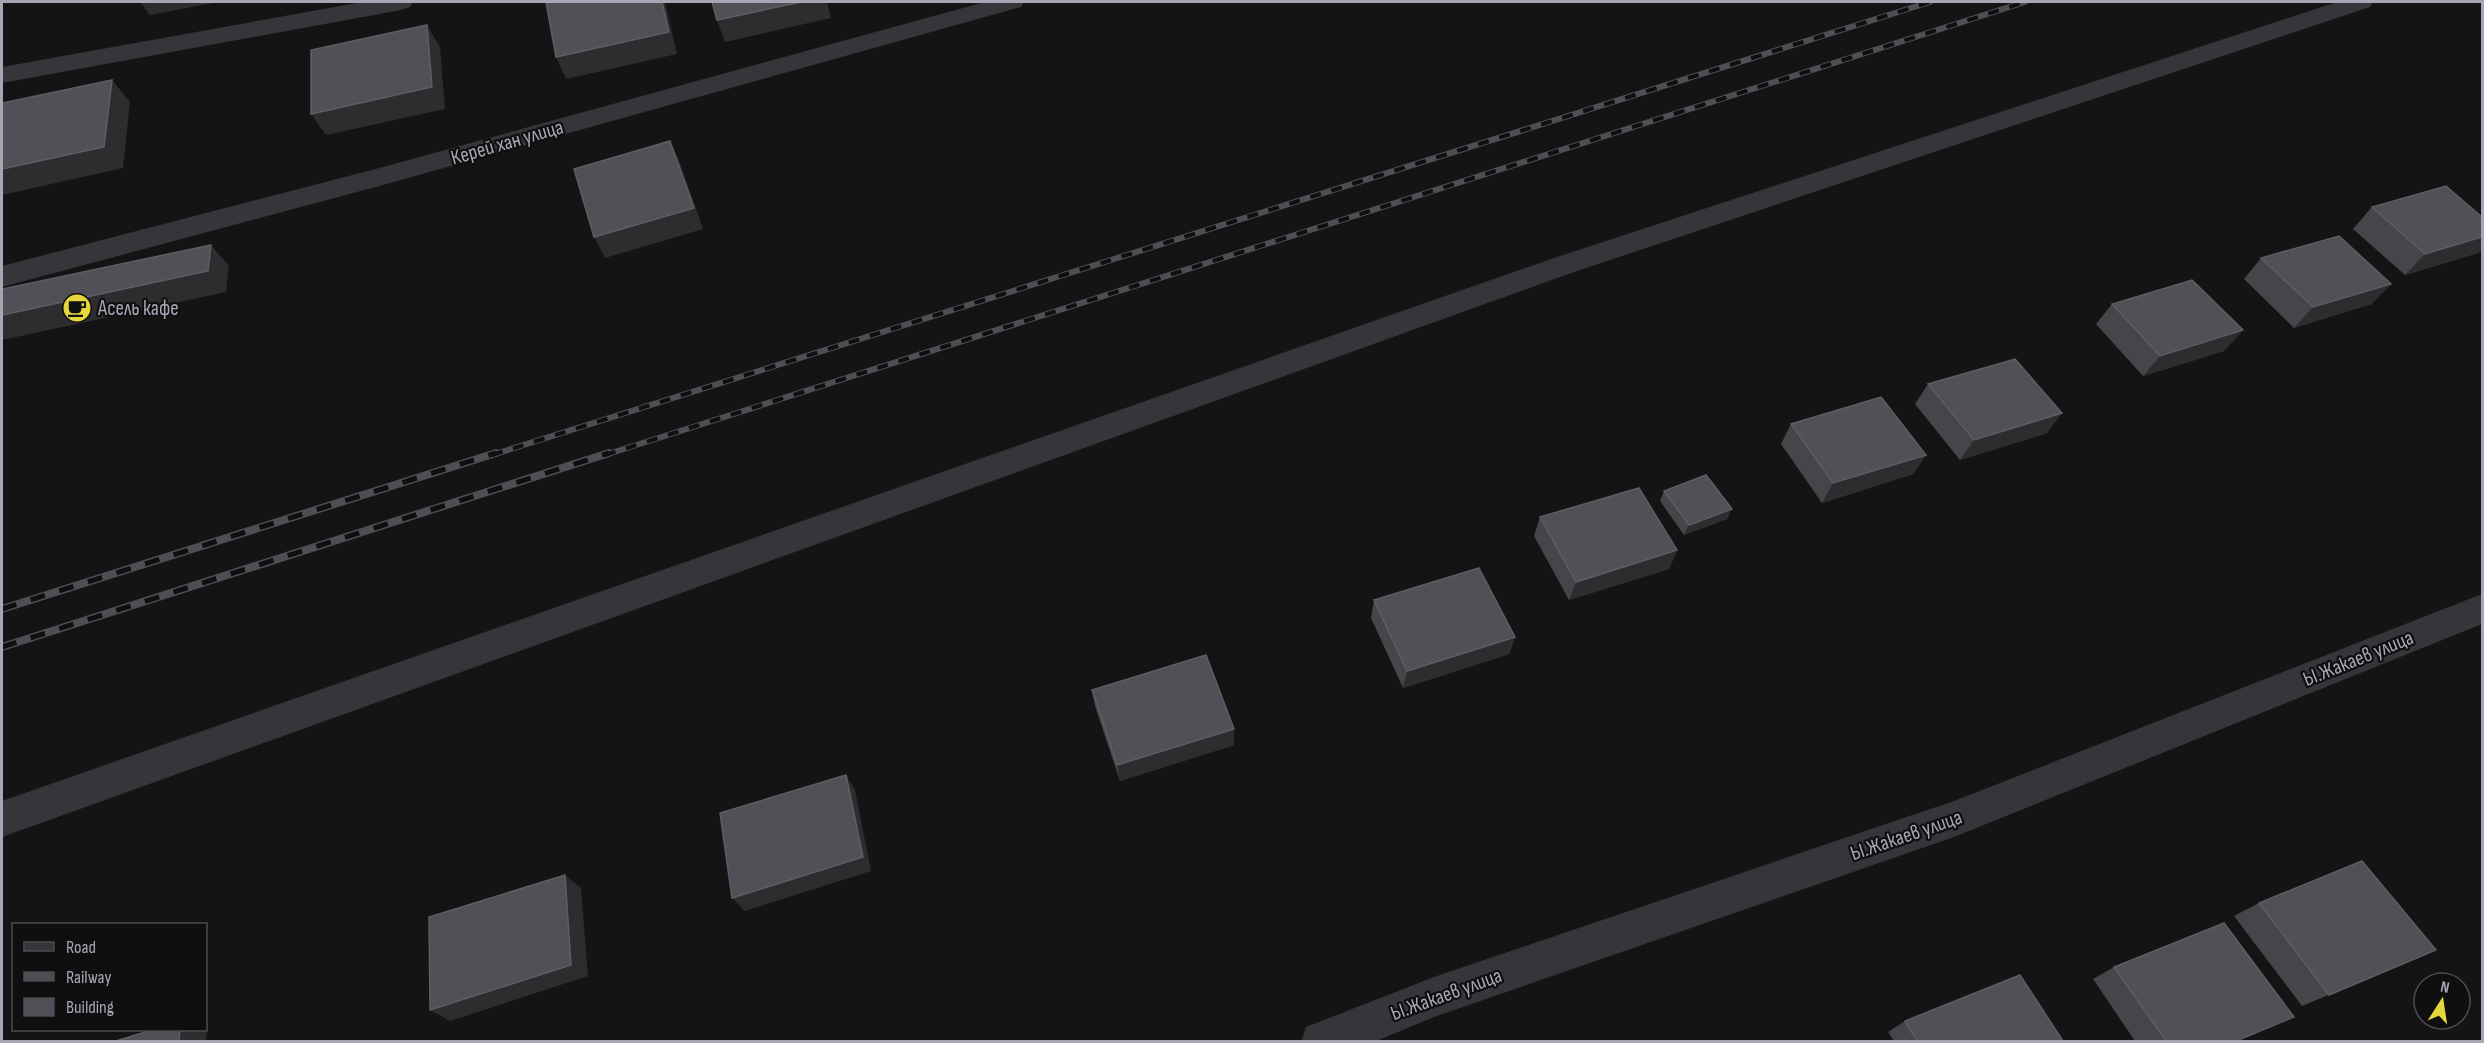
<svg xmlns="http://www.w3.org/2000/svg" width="2484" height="1043" viewBox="0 0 2484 1043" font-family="'Sofia Sans Condensed',sans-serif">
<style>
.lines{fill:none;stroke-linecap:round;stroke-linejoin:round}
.minor{fill:#36353a;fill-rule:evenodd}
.rail-far1-casing{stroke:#4e4e55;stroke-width:6}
.rail-casing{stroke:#4e4e55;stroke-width:8}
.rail-far1{stroke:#0f0f10;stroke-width:4;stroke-dasharray:11;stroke-linecap:butt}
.rail{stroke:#0f0f10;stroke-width:5;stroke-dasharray:15;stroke-linecap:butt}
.wall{fill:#45454a}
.shaded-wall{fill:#2d2d30}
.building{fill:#505056;stroke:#5d5e64;stroke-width:1.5}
.labels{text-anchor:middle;stroke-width:4.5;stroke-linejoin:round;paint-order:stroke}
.street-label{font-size:21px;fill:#a6a7b5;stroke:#0f0f10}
.poi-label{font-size:21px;fill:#a6a7b5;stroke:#0f0f10;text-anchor:start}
</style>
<rect width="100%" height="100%" fill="#141415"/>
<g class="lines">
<path class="minor" d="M362 2H413L410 7 401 10 2 83V67Z
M985 2H1024L1021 7 372 188 2 287V266L372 170Z
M2337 2H2373L2370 7 1574 272 2 837V801L1554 258Z
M2482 594V624L1954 837 1434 1017 1374 1042H1301L1306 1027 1434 977 1954 801Z"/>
<g class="rail-far1-casing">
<path id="rail-far1" d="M492 455 1930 2
M605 455 2025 2"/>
</g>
<g class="rail-casing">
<path id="rail" d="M2 609 496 453
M2 647 609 453"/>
</g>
<use href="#rail-far1" class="rail-far1"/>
<use href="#rail" class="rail"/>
</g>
<path class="wall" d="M2372 207 2482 217V249L2478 253 2405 275 2353 229Z
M2261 258 2391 284 2371 304 2294 328 2244 279Z
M2112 304 2243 330 2224 351 2143 376 2096 324Z
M1928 384 2047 433 1960 460 1915 404Z
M1791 424 1926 455 1913 474 1822 503 1781 444Z
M1664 491 1727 519 1684 535 1660 501Z
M1540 517 1677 550 1669 569 1569 600 1534 536Z
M1374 600 1515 637 1509 654 1403 688 1371 618Z
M1092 690 1234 729V745L1120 781 1095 706Z
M2259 903 2436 950 2302 1006 2234 916Z
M2114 967 2236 1041H2135L2093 979Z
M1905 1021 2063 1041H1894L1888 1032Z"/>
<path class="shaded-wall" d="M140 2H218L150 15Z
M662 2H665L677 54 566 79 556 57Z
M801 2H827L831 18 725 42 717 20Z
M427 25 440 47 445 109 326 135 311 114Z
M112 80 130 102 123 168 2 195V169Z
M670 141 680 163 703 229 605 258 594 237Z
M2482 237V249L2478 253 2405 275 2425 254Z
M211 245 229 266 226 292 2 340V315Z
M2391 284 2371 304 2294 328 2313 307Z
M2243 330 2224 351 2143 376 2160 356Z
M2062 413 2047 433 1960 460 1974 440Z
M1926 455 1913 474 1822 503 1833 483Z
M1732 509 1727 519 1684 535 1689 525Z
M1677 550 1669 569 1569 600 1576 582Z
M1515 637 1509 654 1403 688 1407 671Z
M1234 729V745L1120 781 1117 765Z
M846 775 855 790 871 871 745 911 732 898Z
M565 875 581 888 588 976 450 1021 430 1010Z
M180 1029H200L207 1032 206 1041H179Z"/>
<path class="building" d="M546 2H662L669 32 556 57Z
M712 2H801L717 20Z
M427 25 432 87 311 114V50Z
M112 80 104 147 2 169V103Z
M670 141 694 208 594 237 574 169Z
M2446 186 2482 217V237L2425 254 2372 207Z
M2339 236 2391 284 2313 307 2261 258Z
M211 245 208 271 2 315V289Z
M2192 280 2243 330 2160 356 2112 304Z
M2015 359 2062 413 1974 440 1928 384Z
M1881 397 1926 455 1833 483 1791 424Z
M1706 475 1732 509 1689 525 1664 491Z
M1639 488 1677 550 1576 582 1540 517Z
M1479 568 1515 637 1407 671 1374 600Z
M1206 655 1234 729 1117 765 1092 690Z
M846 775 863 857 732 898 720 813Z
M2362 861 2436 950 2329 995 2259 903Z
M565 875 571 965 430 1010 429 917Z
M2224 923 2294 1017 2236 1041H2166L2114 967Z
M2020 975 2063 1041H1917L1905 1021Z
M155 1029H180L179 1041H116Z"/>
<defs>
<g id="cafe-disc" transform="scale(1.5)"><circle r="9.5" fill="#e4d63d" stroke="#0f0f10"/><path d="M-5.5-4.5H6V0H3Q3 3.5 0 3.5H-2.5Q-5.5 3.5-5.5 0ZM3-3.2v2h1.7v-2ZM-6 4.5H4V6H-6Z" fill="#111"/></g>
</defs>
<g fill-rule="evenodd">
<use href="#cafe-disc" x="77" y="308"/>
</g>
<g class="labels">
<g class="street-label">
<text transform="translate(507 142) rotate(-16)" y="7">Керей хан улица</text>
<text transform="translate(2358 658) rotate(-22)" y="7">Ы.Жакаев улица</text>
<text transform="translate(1906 835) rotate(-19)" y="7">Ы.Жакаев улица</text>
<text transform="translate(1446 994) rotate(-20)" y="7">Ы.Жакаев улица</text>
</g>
<g class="poi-label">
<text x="98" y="315">Асель кафе</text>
</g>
</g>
<rect width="2484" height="1043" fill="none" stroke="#a6a7b5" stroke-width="6"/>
<rect x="12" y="923" width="195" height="108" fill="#0f0f10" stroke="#4b4c52" stroke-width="1.5"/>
<rect x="24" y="942" width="30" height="9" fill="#36353a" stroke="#4b4c52" stroke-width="1.5"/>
<text x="66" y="953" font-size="18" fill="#a6a7b5">Road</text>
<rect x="24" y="972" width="30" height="9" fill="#4e4e55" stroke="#4b4c52" stroke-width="1.5"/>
<text x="66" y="983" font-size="18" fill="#a6a7b5">Railway</text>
<rect x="24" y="998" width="30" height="18" fill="#505056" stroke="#4b4c52" stroke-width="1.5"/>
<text x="66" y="1013" font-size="18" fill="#a6a7b5">Building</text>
<g transform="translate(2442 1001) rotate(12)"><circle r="28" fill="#0f0f10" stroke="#4b4c52" stroke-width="1.5"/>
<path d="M0-4.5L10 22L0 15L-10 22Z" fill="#e4d63d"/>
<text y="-9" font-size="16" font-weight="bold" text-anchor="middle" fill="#a6a7b5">N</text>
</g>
</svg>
